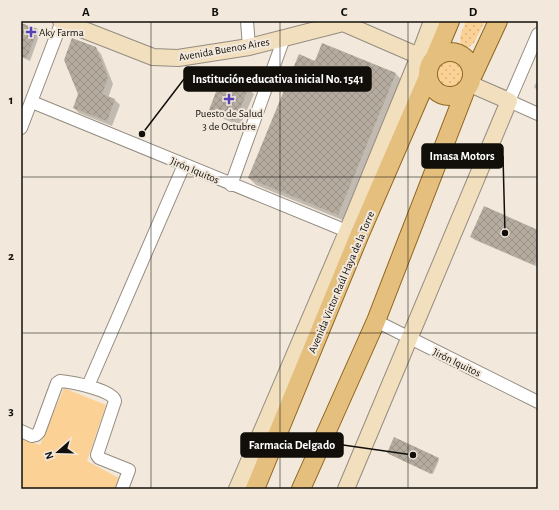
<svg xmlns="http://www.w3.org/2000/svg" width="559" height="510" viewBox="0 0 559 510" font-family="'Alegreya Sans',sans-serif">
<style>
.grass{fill:url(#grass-dots)}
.green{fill:#fbd195}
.shadow{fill:#0003}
.building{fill:url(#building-cross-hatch)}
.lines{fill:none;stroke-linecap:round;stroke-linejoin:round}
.street-casing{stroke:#948c80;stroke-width:14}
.secondary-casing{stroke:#948c80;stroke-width:18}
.primary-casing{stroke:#8f651e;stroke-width:20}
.street{stroke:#fff;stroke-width:12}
.secondary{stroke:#f2dfbe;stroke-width:16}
.primary{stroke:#e5bf7e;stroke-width:18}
.grid{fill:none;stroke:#120f0b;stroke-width:1;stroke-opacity:0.55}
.poi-dot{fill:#5741b9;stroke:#f2e9dc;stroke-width:1.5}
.labels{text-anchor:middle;stroke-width:4;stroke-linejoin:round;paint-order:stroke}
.poi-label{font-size:11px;fill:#120f0b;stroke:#f2e9dc;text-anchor:start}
.street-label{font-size:11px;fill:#120f0b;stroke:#f2e9dc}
.leader{fill:none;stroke:#120f0b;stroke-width:1.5}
.callout-dot{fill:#120f0b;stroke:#f2e9dc;stroke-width:1.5}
.callout{fill:#120f0b;stroke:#120f0b;stroke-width:1.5}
.callout-label{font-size:12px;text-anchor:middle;font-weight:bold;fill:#fff}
.neatline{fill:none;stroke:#120f0b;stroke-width:1.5}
.grid-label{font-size:13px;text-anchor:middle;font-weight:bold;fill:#120f0b}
</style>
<defs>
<pattern id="grass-dots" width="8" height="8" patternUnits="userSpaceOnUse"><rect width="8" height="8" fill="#fbd195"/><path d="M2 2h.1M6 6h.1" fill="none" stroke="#d6b27f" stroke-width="1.8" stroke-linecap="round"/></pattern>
<pattern id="building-cross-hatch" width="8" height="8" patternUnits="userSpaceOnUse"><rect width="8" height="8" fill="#b5ac9f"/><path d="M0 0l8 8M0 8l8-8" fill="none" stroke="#9b9388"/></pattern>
</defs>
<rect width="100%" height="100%" fill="#f2e9dc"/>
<path class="grass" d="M466 21H485L474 43 469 47H465C455 41 463 30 466 21Z
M438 74a12 12 0 1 1 24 0a12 12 0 1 1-24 0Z"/>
<path class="green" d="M64 388 106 405 87 461 119 478 115 489H21V438L40 445Z"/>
<path class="shadow" d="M21 24 37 30 40 33 30 61 21 57Z
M96 48 101 54 113 84 108 98 115 100 120 105 112 126 79 113 74 108Z
M315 62 396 74 403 81 345 221 256 185 249 178Z
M538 79V91L534 87Z
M248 88 254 94 240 126 215 115 210 110Z
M538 231V267L475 240 472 237Z
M389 454 438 459 439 460 433 474Z"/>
<path class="building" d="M21 23 38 29 27 58 21 56Z
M72 38 96 47 108 78 102 94 115 99 107 121 73 108 78 94 64 60Z
M322 43 396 73 338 215 248 178 299 54 315 61Z
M222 76 249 87 235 121 209 110Z
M484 206 538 230V256L534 265 470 237Z
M394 437 439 458 431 474 387 453Z"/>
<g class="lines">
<g class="street-casing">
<path id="street" d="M247 21 249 47
M538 34 509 101 538 114
M32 102 354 234
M21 128 62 21
M231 185 284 38
M376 321 538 402
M88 386 184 165
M21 431 32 436 36 435 39 432 57 383 60 381C71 382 114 390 115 401L97 455 99 458 129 470 122 489"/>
</g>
<g class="secondary-casing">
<path id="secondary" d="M61 21 153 57 178 58 249 47 343 23 419 56 427 62
M237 489 347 232 419 56 432 21
M346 489 509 101 470 84"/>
</g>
<g class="primary-casing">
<path id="primary" d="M428 74a22 22 0 1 1 44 0a22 22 0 1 1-44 0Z
M434 59 450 21
M472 77 498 21
M255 489 359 236 428 77
M301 489 376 321 466 89"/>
</g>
<use href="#street" class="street"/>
<use href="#secondary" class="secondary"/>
<use href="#primary" class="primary"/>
</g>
<path class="grid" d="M151 21V489M280 21V489M408 21V489M21 177H538M21 333H538"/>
<g class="poi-dot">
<path d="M29 26h4v4h4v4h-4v4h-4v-4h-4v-4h4z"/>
<path d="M227 93h4v4h4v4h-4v4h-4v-4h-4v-4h4z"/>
</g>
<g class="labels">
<g class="poi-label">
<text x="39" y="36">Aky Farma</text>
<text x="229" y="117" text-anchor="middle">Puesto de Salud<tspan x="229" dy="13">3 de Octubre</tspan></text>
</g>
<g class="street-label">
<text transform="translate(224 49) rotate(-10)" y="4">Avenida Buenos Aires</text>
<text transform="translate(195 170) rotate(23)" y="4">Jirón Iquitos</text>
<text transform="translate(341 282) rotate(-67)" y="4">Avenida Victor Raúl Haya de la Torre</text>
<text transform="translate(457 362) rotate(26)" y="4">Jirón Iquitos</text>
</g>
</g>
<path class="leader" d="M142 134L184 79M505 233L503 156M413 455L343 445"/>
<g class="callout-dot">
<circle cx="142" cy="134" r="4"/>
<circle cx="505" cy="233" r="4"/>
<circle cx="413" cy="455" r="4"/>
</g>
<g class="callout">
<rect x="184" y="67" width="187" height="24" rx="4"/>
<rect x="422" y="144" width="81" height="24" rx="4"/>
<rect x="241" y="433" width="102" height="24" rx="4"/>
</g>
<g class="callout-label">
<text x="278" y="83">Institución educativa inicial No. 1541</text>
<text x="462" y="160">Imasa Motors</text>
<text x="292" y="449">Farmacia Delgado</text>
</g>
<rect width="559" height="510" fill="none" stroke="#f2e9dc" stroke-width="44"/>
<g transform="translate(58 452) rotate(250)" stroke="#f2e9dc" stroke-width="3" paint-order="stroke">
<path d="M0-3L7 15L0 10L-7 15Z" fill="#120f0b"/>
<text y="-6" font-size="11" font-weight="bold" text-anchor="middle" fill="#120f0b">N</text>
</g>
<rect x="22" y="22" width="515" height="466" class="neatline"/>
<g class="grid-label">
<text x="86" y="16">A</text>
<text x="215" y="16">B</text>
<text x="344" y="16">C</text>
<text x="473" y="16">D</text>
<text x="11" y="104">1</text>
<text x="11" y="260">2</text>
<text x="11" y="415">3</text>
</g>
</svg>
